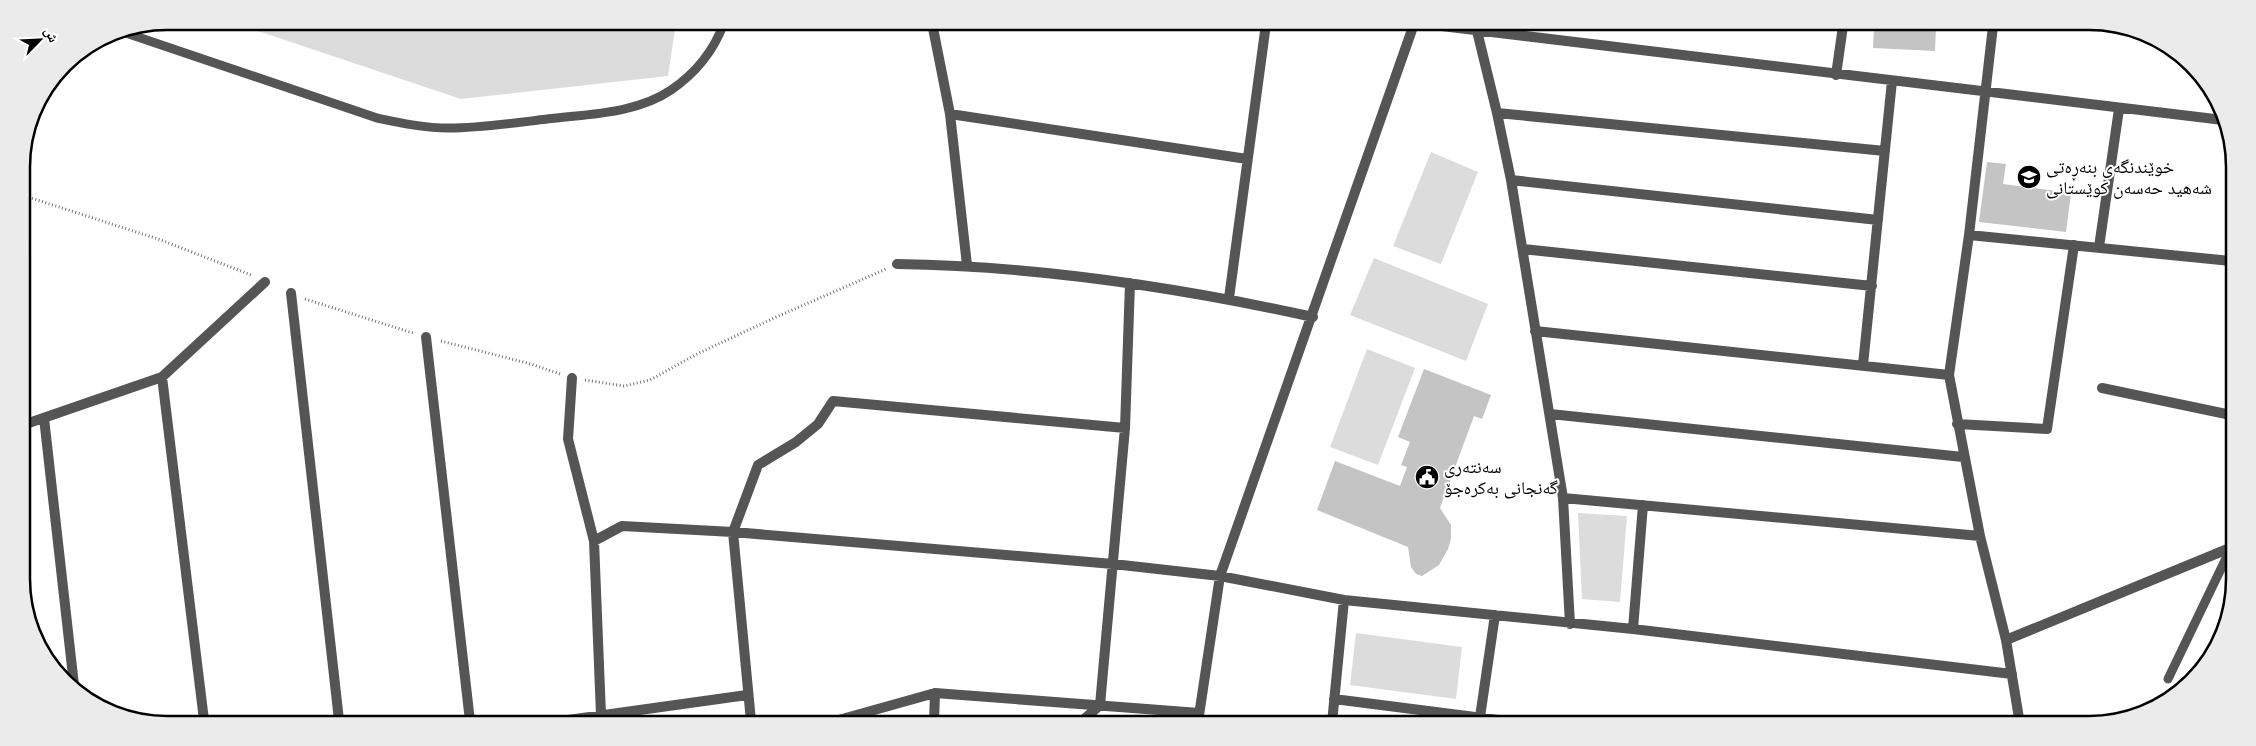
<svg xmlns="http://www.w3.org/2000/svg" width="2256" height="746" viewBox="0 0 2256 746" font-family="Lato,'Noto Naskh Arabic',sans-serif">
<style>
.green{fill:#dcdcdc}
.building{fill:#c4c4c4}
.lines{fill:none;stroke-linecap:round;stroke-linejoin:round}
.path{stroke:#777;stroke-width:3;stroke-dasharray:1 2.5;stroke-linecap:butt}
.service{stroke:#555;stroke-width:9}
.minor{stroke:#555;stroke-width:10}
.labels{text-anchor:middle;stroke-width:4;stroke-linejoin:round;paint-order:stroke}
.poi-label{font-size:18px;fill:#000;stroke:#fff;text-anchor:start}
.rim{fill:none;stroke:#000;stroke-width:2.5}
</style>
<rect width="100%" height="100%" fill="#fff"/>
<path class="green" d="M228 21 676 23 668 76 461 99Z
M1431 152 1478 172 1441 264 1393 246Z
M1374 258 1488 304 1466 361 1350 315Z
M1367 349 1415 368 1378 465 1330 447Z
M1578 513 1627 516 1620 602 1582 599Z
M1356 633 1462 647 1456 699 1350 685Z"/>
<path class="building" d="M1874 26H1936L1935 51 1873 48Z
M1987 162 2006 164 2003 184 2071 193 2066 232 1979 222Z
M1424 369 1491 395 1482 419 1474 416 1440 508 1451 525V539L1448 549 1439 565 1422 576 1416 574 1411 567 1408 547 1317 510 1335 461 1400 486 1407 467 1401 465 1410 442 1398 437Z"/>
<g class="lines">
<path class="path" d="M22 195 161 240 251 275
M305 299 413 333
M441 341 531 364 560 374
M585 380 624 386 650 380 697 354 774 318 886 269"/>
<path class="service" d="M120 31 377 118C401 123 424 128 449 128 481 128 514 123 547 119 587 114 636 114 671 90 696 73 714 50 724 23
M2168 679 2230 550"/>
<path class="minor" d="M932 23 950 114 967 265
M1425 24 2223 120
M1993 26 1969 235 1949 375 1980 536 2006 640 2020 724
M1477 31 1497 113 1511 180 1563 498 1570 624
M1836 75 1843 26
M1497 113 1885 151
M950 114 1247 159
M1511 180 1878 220
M1969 235 2231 261
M2099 247 2119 109
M1523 249 1872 286
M897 264C1037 266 1177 287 1313 317
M291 293 339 720
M1229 298 1266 24
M1535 331 1949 375
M426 337 470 721
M1863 365 1892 81
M162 377 204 720
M572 378 568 439 594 541
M2102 388 2231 415
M1550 414 1963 457
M44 418 74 685
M1957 424 2047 429 2074 245
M23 425 162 377 265 282
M1563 498 1980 536
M1633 629 1643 505
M2006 640 2230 548
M1334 699 1522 723
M601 715 594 541 622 526 733 532 1113 564 1220 576 1344 600 1633 629 2012 674
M1480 717 1495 615
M561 721 747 695
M751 721 733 532 758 465 796 442 818 424 833 401 1125 428
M835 721 935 693 1199 713
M934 722 935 693
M1081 722 1100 705 1125 428 1130 283
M1198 722 1220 576 1414 24
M1332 723 1344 600"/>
</g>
<defs>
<g id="school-disc" transform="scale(1.25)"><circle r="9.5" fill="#000" stroke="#fff"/><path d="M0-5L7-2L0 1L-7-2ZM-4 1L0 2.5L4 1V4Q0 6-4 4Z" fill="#fff"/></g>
<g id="civic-disc" transform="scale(1.25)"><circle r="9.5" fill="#000" stroke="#fff"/><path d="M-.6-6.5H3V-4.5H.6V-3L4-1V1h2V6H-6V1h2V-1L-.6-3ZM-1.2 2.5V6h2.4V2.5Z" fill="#fff"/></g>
</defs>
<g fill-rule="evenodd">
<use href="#school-disc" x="2029" y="177"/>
<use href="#civic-disc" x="1427" y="477"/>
</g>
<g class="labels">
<g class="poi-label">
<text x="2046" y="173">خوێندنگەی بنەڕەتی<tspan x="2046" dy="21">شەهید حەسەن کوێستانی</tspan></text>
<text x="1444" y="473">سەنتەری<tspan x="1444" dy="21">گەنجانی بەکرەجۆ</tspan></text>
</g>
</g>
<path d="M0 0H2256V746H0ZM167 30H2089A137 137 0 0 1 2226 167V579A137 137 0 0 1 2089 716H167A137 137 0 0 1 30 579V167A137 137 0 0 1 167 30Z" fill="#ebebeb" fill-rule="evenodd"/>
<path class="rim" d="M167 30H2089A137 137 0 0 1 2226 167V579A137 137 0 0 1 2089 716H167A137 137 0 0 1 30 579V167A137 137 0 0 1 167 30Z"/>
<g transform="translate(40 40) rotate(66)" stroke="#ffffff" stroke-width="4" paint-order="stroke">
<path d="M0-4L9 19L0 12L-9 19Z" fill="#000000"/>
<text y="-8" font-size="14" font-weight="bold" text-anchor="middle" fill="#000000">ش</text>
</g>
</svg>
